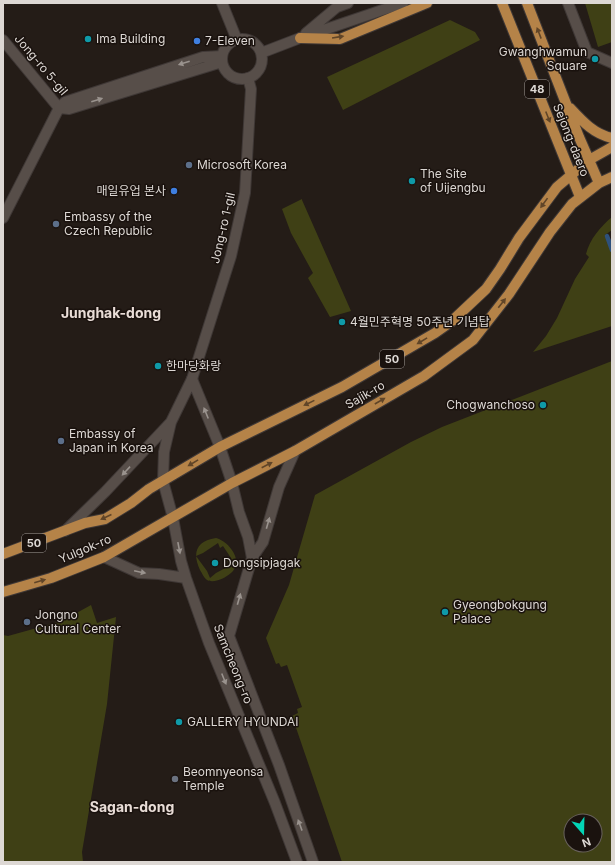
<svg xmlns="http://www.w3.org/2000/svg" width="615" height="865" viewBox="0 0 615 865" font-family="Inter,'Noto Sans KR',sans-serif">
<style>
.green{fill:#3f4015;fill-rule:evenodd}
.lines{fill:none;stroke-linecap:round;stroke-linejoin:round}
.stream{stroke:#2e517c;stroke-width:4.5}
.pedestrian-casing{stroke:#3f3836;stroke-width:12}
.minor-casing{stroke:#3f3836;stroke-width:12}
.tertiary-casing{stroke:#3f3836;stroke-width:12}
.primary-casing{stroke:#3f3836;stroke-width:12}
.pedestrian{stroke:#574e49;stroke-width:10}
.minor{stroke:#574e49;stroke-width:10}
.tertiary{stroke:#574e49;stroke-width:10}
.primary{stroke:#b58348;stroke-width:10}
.oneway{fill:#604528}
.oneway2{fill:#9a938e}
.culture-dot{fill:#0f9aa8;stroke:#1a120e;stroke-width:1.5}
.shop-dot{fill:#3f7fe0;stroke:#1a120e;stroke-width:1.5}
.service-dot{fill:#5c6f8a;stroke:#1a120e;stroke-width:1.5}
.worship-dot{fill:#6b7280;stroke:#1a120e;stroke-width:1.5}
.labels{text-anchor:middle;stroke-width:3;stroke-linejoin:round;paint-order:stroke}
.shield{fill:#1a120e;stroke:#a29d99;stroke-width:1}
.shield-label{font-size:11px;font-weight:bold;fill:#ddd8d4}
.poi-label{font-size:12px;fill:#ddd8d4;stroke:#1a120e;text-anchor:start}
.street-label{font-size:12px;fill:#ddd8d4;stroke:#1a120e}
.quarter-label{font-size:14px;font-weight:bold;fill:#e9ddd7;stroke:#1a120e}
</style>
<rect width="100%" height="100%" fill="#241c17"/>
<path class="green" d="M585 3H612V42L598 47Z
M450 20 475 32 480 40 343 110 327 77Z
M302 199V200L351 311 330 317 308 278 313 273 291 233 282 209Z
M612 217V230L605 235 612 253V326L533 352 546 336 557 318 575 279 589 257 586 254C590 239 600 227 612 217Z
M612 361V862H342L292 716 298 713 297 709 302 707 287 665 281 667 279 663 276 664 266 638 289 585 315 495 411 442 442 427ZM571 821H595V845H571Z
M216 538C228 541 243 559 233 571 228 577 214 584 207 580 204 578 202 573 200 570 192 553 196 541 216 538ZM218 543 220 548 223 546 231 558 227 561 231 565 216 573 210 578 207 571 196 556 203 553Z
M91 605 97 623 116 617 107 704 82 852 83 862H3V635L8 636 62 621Z"/>
<g class="lines">
<path class="stream" d="M607 236 612 250"/>
<g class="pedestrian-casing">
<path id="pedestrian" d="M568 3 587 52 612 63"/>
</g>
<g class="minor-casing">
<path id="minor" d="M222 3 237 40
M3 40 59 108 3 218
M192 379 231 256 245 193 251 89 248 78"/>
</g>
<g class="tertiary-casing">
<path id="tertiary" d="M306 33 337 7 348 3
M222 59a20 20 0 1 1 40 0a20 20 0 1 1-40 0Z
M261 53 300 38 403 3
M59 108 65 102 203 57 222 56
M59 108 69 109 222 62
M192 379 171 422 164 452 163 481 173 518 181 561 186 578 209 643 275 803 297 862
M192 379 220 447 232 483 239 512 248 537 252 558
M295 451 279 487 263 542 252 558 229 636 279 765 313 862
M65 531 105 492 170 423
M104 557 139 573 159 574 186 578"/>
</g>
<g class="primary-casing">
<path id="primary" d="M502 3 580 197
M527 3 579 137 599 183
M300 38 340 39 427 3
M570 108C583 122 594 134 612 138
M3 554 85 523 105 519 131 503 149 489 220 447 342 387 435 333 452 321 486 289 500 269 519 238 557 187 589 160 612 147
M3 592 51 578 104 557 232 483 295 451 424 376 473 340 509 294 550 232 572 204 599 183 612 177"/>
</g>
<use href="#pedestrian" class="pedestrian"/>
<use href="#minor" class="minor"/>
<use href="#tertiary" class="tertiary"/>
<use href="#primary" class="primary"/>
</g>
<defs><path id="oneway-solid" d="M-6-.8H1V-3.2L6.5 0L1 3.2V.8H-6Z"/></defs>
<g class="oneway">
<use href="#oneway-solid" transform="translate(539 33) rotate(-111)"/>
<use href="#oneway-solid" transform="translate(338 37) rotate(-9)"/>
<use href="#oneway-solid" transform="translate(548 117) rotate(68)"/>
<use href="#oneway-solid" transform="translate(544 203) rotate(126)"/>
<use href="#oneway-solid" transform="translate(502 303) rotate(-52)"/>
<use href="#oneway-solid" transform="translate(422 341) rotate(149)"/>
<use href="#oneway-solid" transform="translate(380 401) rotate(-30)"/>
<use href="#oneway-solid" transform="translate(309 403) rotate(154)"/>
<use href="#oneway-solid" transform="translate(193 463) rotate(149)"/>
<use href="#oneway-solid" transform="translate(267 465) rotate(-27)"/>
<use href="#oneway-solid" transform="translate(106 517) rotate(155)"/>
<use href="#oneway-solid" transform="translate(40 581) rotate(-16)"/>
</g>
<g class="oneway2">
<use href="#oneway-solid" transform="translate(184 63) rotate(162)"/>
<use href="#oneway-solid" transform="translate(97 100) rotate(-17)"/>
<use href="#oneway-solid" transform="translate(206 413) rotate(-112)"/>
<use href="#oneway-solid" transform="translate(126 471) rotate(133)"/>
<use href="#oneway-solid" transform="translate(268 523) rotate(-74)"/>
<use href="#oneway-solid" transform="translate(179 548) rotate(79)"/>
<use href="#oneway-solid" transform="translate(140 572) rotate(12)"/>
<use href="#oneway-solid" transform="translate(239 599) rotate(-74)"/>
<use href="#oneway-solid" transform="translate(224 679) rotate(68)"/>
<use href="#oneway-solid" transform="translate(300 825) rotate(-110)"/>
</g>
<g class="culture-dot">
<circle cx="88" cy="39" r="4"/>
<circle cx="595" cy="59" r="4"/>
<circle cx="412" cy="181" r="4"/>
<circle cx="342" cy="322" r="4"/>
<circle cx="158" cy="366" r="4"/>
<circle cx="543" cy="405" r="4"/>
<circle cx="215" cy="563" r="4"/>
<circle cx="445" cy="612" r="4"/>
<circle cx="179" cy="722" r="4"/>
</g>
<g class="shop-dot">
<circle cx="197" cy="41" r="4"/>
<circle cx="174" cy="191" r="4"/>
</g>
<g class="service-dot">
<circle cx="189" cy="165" r="4"/>
<circle cx="56" cy="224" r="4"/>
<circle cx="61" cy="441" r="4"/>
<circle cx="27" cy="622" r="4"/>
</g>
<circle class="worship-dot" cx="175" cy="779" r="4"/>
<g class="labels">
<g class="shield">
<rect x="525" y="80" width="24" height="18" rx="3"/>
<rect x="380" y="350" width="24" height="18" rx="3"/>
<rect x="22" y="534" width="24" height="18" rx="3"/>
</g>
<g class="shield-label">
<text x="537" y="93">48</text>
<text x="392" y="363">50</text>
<text x="34" y="547">50</text>
</g>
<g class="poi-label">
<text x="96" y="43">Ima Building</text>
<text x="205" y="45">7-Eleven</text>
<text x="587" y="56" text-anchor="end">Gwanghwamun<tspan x="587" dy="14">Square</tspan></text>
<text x="197" y="169">Microsoft Korea</text>
<text x="420" y="178">The Site<tspan x="420" dy="14">of Uijengbu</tspan></text>
<text x="166" y="195" text-anchor="end">매일유업 본사</text>
<text x="64" y="221">Embassy of the<tspan x="64" dy="14">Czech Republic</tspan></text>
<text x="350" y="326">4월민주혁명 50주년 기념탑</text>
<text x="166" y="370">한마당화랑</text>
<text x="535" y="409" text-anchor="end">Chogwanchoso</text>
<text x="69" y="438">Embassy of<tspan x="69" dy="14">Japan in Korea</tspan></text>
<text x="223" y="567">Dongsipjagak</text>
<text x="453" y="609">Gyeongbokgung<tspan x="453" dy="14">Palace</tspan></text>
<text x="35" y="619">Jongno<tspan x="35" dy="14">Cultural Center</tspan></text>
<text x="187" y="726">GALLERY HYUNDAI</text>
<text x="183" y="776">Beomnyeonsa<tspan x="183" dy="14">Temple</tspan></text>
</g>
<g class="street-label">
<text transform="translate(41 65) rotate(50)" y="4">Jong-ro 5-gil</text>
<text transform="translate(571 140) rotate(68)" y="4">Sejong-daero</text>
<text transform="translate(223 228) rotate(-77)" y="4">Jong-ro 1-gil</text>
<text transform="translate(365 395) rotate(-30)" y="4">Sajik-ro</text>
<text transform="translate(85 549) rotate(-23)" y="4">Yulgok-ro</text>
<text transform="translate(233 664) rotate(68)" y="4">Samcheong-ro</text>
</g>
<g class="quarter-label">
<text x="111" y="318">Junghak-dong</text>
<text x="132" y="812">Sagan-dong</text>
</g>
</g>
<rect width="615" height="865" fill="none" stroke="#ddd8d4" stroke-width="8"/>
<g transform="translate(583 833) rotate(160)"><circle r="19" fill="#1a120e" stroke="#68615d"/>
<path d="M0-3L7 15L0 10L-7 15Z" fill="#03d5b6"/>
<text y="-6" font-size="11" font-weight="bold" text-anchor="middle" fill="#ddd8d4">N</text>
</g>
</svg>
